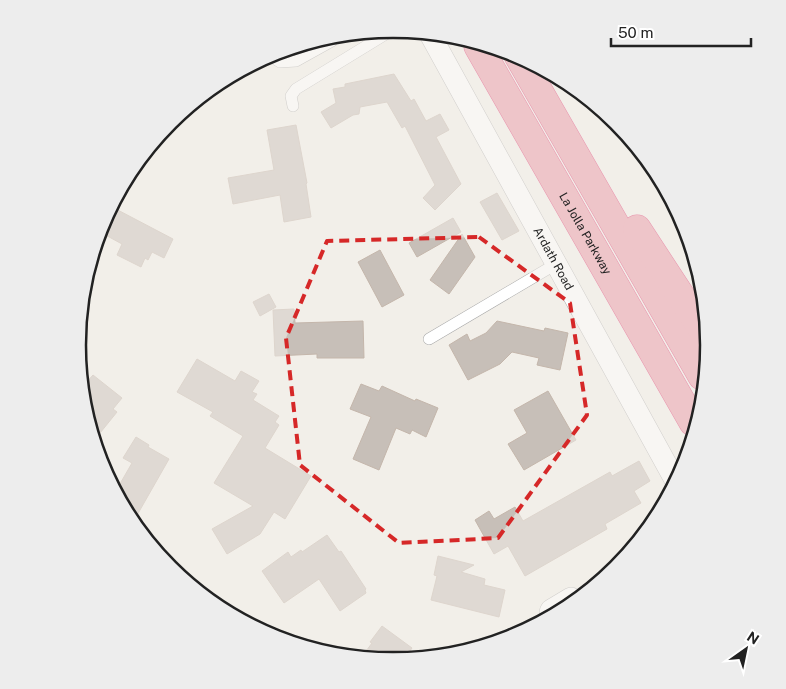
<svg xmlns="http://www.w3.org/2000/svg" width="786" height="689" viewBox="0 0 786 689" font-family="'Public Sans',sans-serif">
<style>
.building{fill:#c7bfb8;stroke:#c4b6ab}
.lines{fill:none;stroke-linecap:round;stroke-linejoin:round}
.service-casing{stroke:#a9a9a9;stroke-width:12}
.minor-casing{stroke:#a9a9a9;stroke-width:22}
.motorway-casing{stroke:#dc2a67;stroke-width:29}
.service{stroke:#fff;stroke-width:11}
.minor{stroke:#fff;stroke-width:21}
.motorway{stroke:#e892a2;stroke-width:28}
.marked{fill:none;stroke:#d62828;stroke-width:4;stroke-dasharray:10 6;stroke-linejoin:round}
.labels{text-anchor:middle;stroke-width:4;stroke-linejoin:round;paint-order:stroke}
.street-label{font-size:12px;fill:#222;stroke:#fff}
.rim{fill:none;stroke:#222;stroke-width:2.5}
</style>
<rect width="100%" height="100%" fill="#f2efe9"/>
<path class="building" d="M394 74 411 101 414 99 426 121 440 114 449 130 436 137 461 184 435 210 423 198 435 185 405 126 402 128 387 102 360 107 359 114 353 115 331 128 321 112 336 103 333 89 345 87V84Z
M296 125 307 183 306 184 311 217 284 222 280 195 233 204 228 178 274 170 267 130Z
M497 193 519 231 502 240 480 202Z
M112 207 173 239 164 258 152 252 148 260 145 258 141 267 117 255 122 244 100 232 101 223Z
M453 218 461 232 417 257 409 243Z
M462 234 475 257 449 294 430 280Z
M380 250 404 295 382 307 358 262Z
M269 294 276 307 260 316 253 302Z
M294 309 295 323 363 321 364 358H317V354L275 356 273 310Z
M497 321 544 331 545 328 568 333 560 370 537 365 539 358 512 352 500 364 468 380 449 345 467 334 470 341 486 333Z
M197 359 235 381 241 371 259 381 252 392 257 394 253 400 279 416 275 422 279 425 265 448 311 476 285 519 274 512 260 534 227 554 212 529 253 506 214 483 243 436 210 416 213 412 177 392Z
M93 375 122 398 113 409 117 412 96 438 85 384Z
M361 384 379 391 382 386 415 401 416 399 438 408 426 437 412 430 410 434 396 428 379 470 353 459 371 417 350 409Z
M548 391 576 440 524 470 508 444 527 433 514 410Z
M136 437 149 445 148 447 169 459 136 517 117 489 132 463 123 458Z
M639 461 650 481 634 491 641 503 605 524 607 529 525 576 508 546 494 554 475 520 489 511 494 519 515 507 523 521 610 472 612 476Z
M327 535 339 552 341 551 366 589 365 590 366 593 340 611 319 579 284 603 262 571 288 552 291 557 301 550 302 552Z
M438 556 474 565 461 572 485 579 484 585 505 590 499 617 431 600 437 576 434 575Z
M382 626 412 648 405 658 393 660 364 654 372 643 370 642Z"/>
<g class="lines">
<g class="service-casing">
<path id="service" d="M269 55 280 62 296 61 332 41
M293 106 291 96 296 89 394 29
M429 339 556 264"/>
</g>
<g class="minor-casing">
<g id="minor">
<path id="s1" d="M431 36 675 480"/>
<path d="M550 612 551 610 571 598"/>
</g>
</g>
<g class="motorway-casing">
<g id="motorway">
<path id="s2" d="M478 46 693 422"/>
<path d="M518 55 702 376"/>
<path d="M637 229 707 336"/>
</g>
</g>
<use href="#service" class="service"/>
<use href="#minor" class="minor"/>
<use href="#motorway" class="motorway"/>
</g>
<path d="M0 0H786V689H0ZM479 237 570 303 587 415 498 538 399 543 300 465 286 338 327 241Z" fill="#f2efe9" fill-opacity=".55" fill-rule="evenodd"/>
<path class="marked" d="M479 237 570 303 587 415 498 538 399 543 300 465 286 338 327 241Z"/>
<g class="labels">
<g class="street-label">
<text dy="4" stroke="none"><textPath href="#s2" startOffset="216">La Jolla Parkway</textPath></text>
<text dy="4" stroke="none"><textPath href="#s1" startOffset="254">Ardath Road</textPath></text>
</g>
</g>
<path d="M0 0H786V689H0ZM86 345a307 307 0 1 1 614 0a307 307 0 1 1-614 0Z" fill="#ededed" fill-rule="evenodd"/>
<path class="rim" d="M86 345a307 307 0 1 1 614 0a307 307 0 1 1-614 0Z"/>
<g transform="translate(746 649) rotate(33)" stroke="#ffffff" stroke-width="4" paint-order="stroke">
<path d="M0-4L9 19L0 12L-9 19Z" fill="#222222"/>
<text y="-8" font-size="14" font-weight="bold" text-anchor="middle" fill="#222222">N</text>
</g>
<path d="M611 38v8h140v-8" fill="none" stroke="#222222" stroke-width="2.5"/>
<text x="618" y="38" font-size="15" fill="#222222" stroke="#ffffff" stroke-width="4" paint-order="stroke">50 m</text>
</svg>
